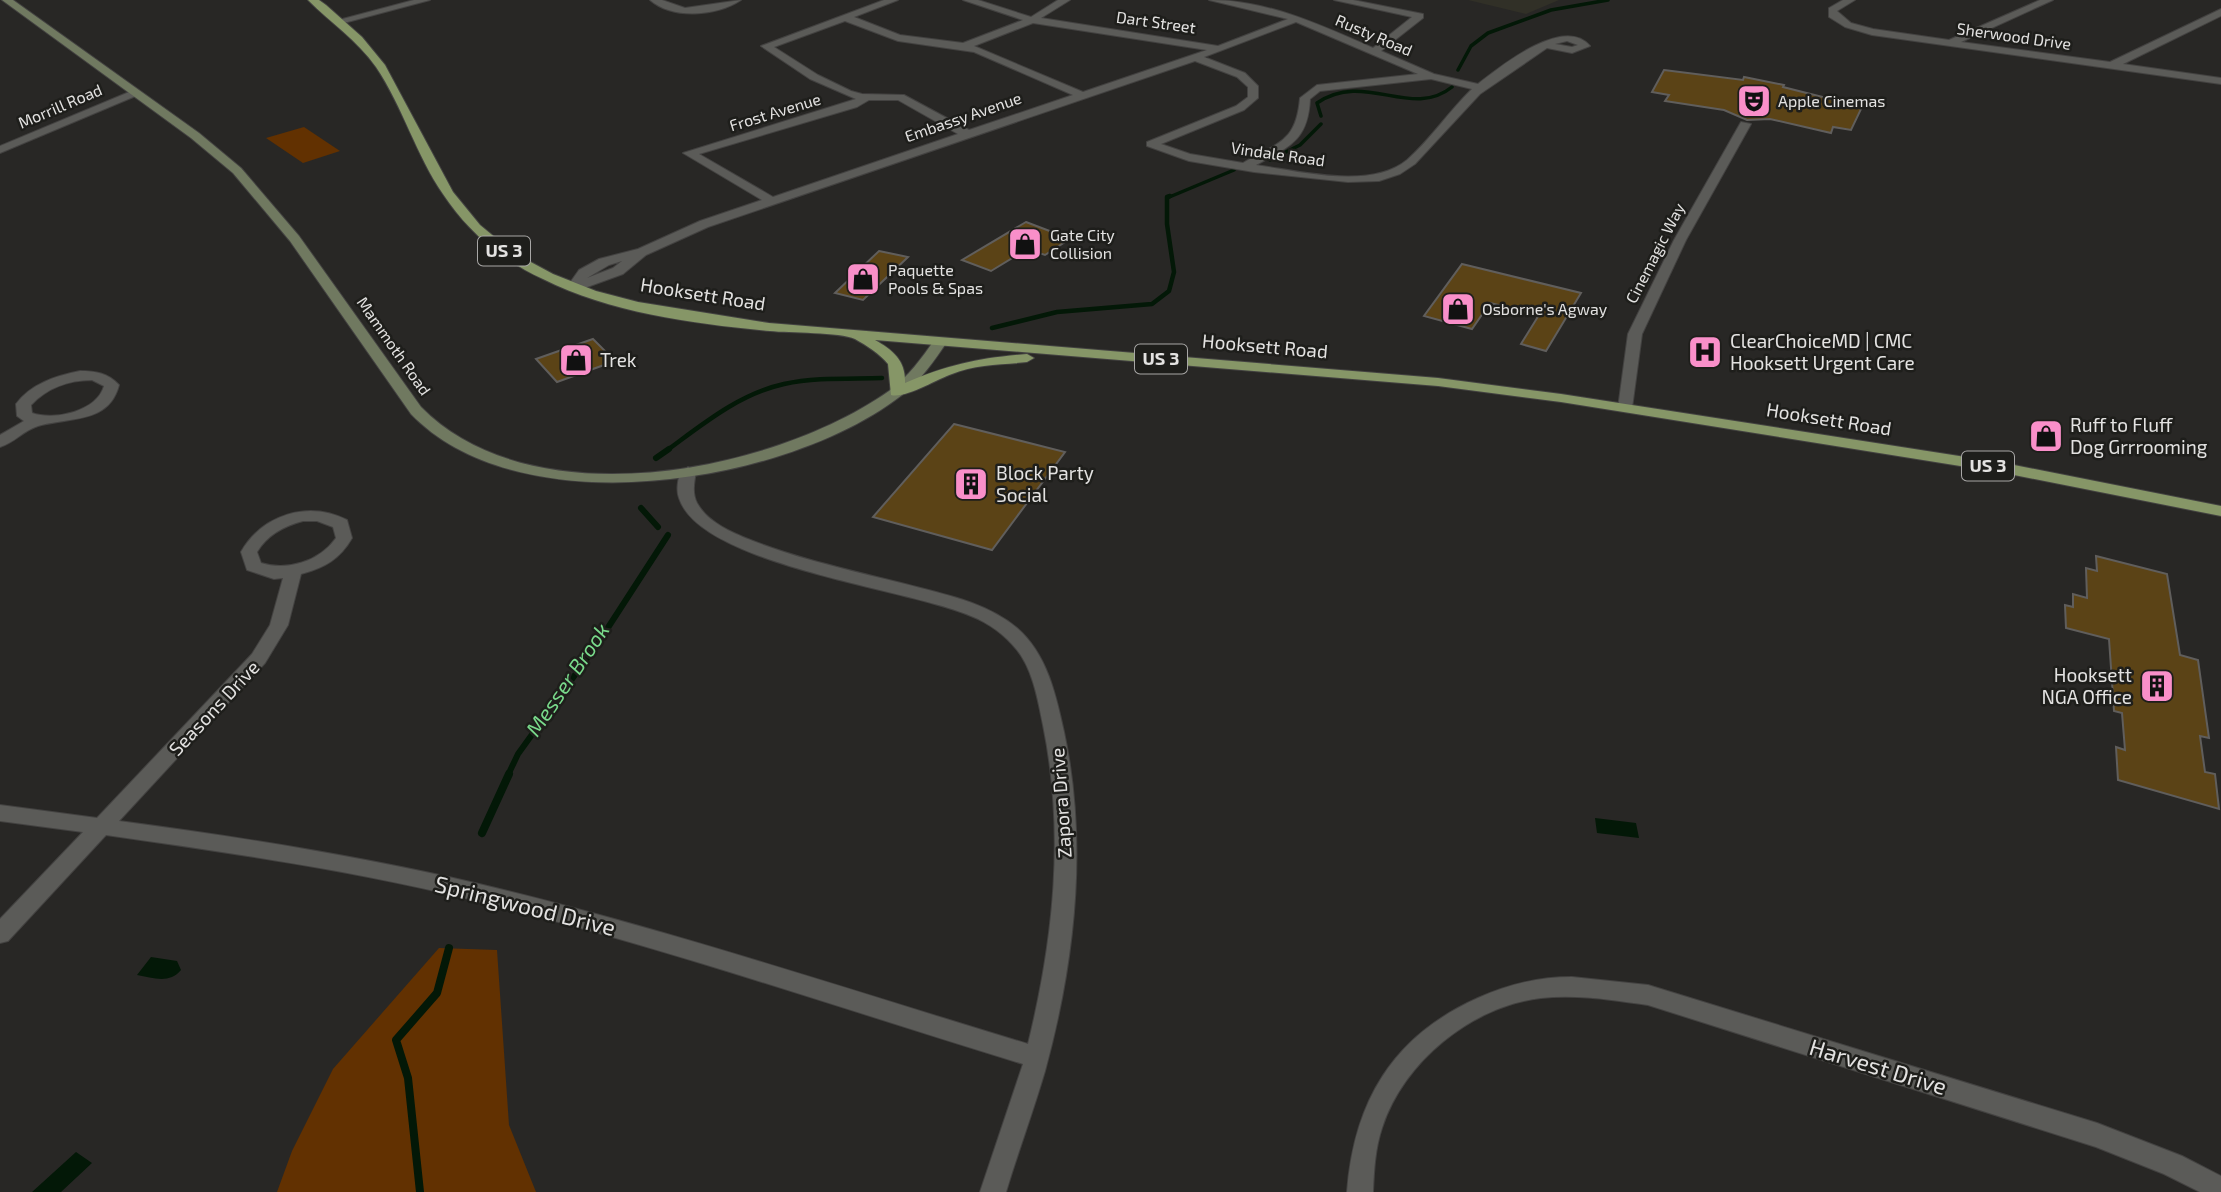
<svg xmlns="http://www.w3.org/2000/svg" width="2221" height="1192" viewBox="0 0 2221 1192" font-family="'Exo 2',sans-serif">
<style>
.built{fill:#313027}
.green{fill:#623101}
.water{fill:#031807}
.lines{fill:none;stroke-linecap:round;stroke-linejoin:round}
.stream-far3{stroke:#031807;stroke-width:3.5}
.stream-far2{stroke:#031807;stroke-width:4.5}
.stream-far1{stroke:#031807;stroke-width:6}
.stream{stroke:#031807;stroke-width:8}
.building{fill:#5b4316;stroke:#605e5c;stroke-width:2}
.minor-casing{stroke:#434241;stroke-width:2}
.secondary-casing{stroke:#434241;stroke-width:2}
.primary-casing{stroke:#434241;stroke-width:2}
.minor{fill:#5b5b58;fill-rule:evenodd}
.secondary{fill:#707960;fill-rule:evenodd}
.primary{fill:#869667;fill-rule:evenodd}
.labels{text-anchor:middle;stroke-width:5;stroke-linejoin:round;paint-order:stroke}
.far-street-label{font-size:16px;fill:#e3e2e1;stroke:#1e1e1b}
.far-poi-label{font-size:16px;fill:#e3e2e1;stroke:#1e1e1b;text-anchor:start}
.shield{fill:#1e1e1b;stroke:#a8a7a6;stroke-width:2}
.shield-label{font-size:18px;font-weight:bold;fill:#e3e2e1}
.street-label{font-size:19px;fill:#e3e2e1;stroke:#1e1e1b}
.poi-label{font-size:19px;fill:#e3e2e1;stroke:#1e1e1b;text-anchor:start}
.water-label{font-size:21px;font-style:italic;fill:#79da8b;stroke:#1e1e1b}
.near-street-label{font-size:23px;fill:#e3e2e1;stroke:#1e1e1b}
</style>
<rect width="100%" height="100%" fill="#282725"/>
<path class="built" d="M1468 0H1559L1526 14Z"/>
<path class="green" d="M304 127 340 151 303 163 266 138Z
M439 948 497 950 509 1125 536 1192H277L292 1151 333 1069Z"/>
<path class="water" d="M1595 818 1636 823 1639 838 1597 833Z
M151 957 177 961 181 970C170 984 153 978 137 975Z
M76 1152 92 1163 61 1192H32Z"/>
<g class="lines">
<path class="stream-far3" d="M1458 70 1471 46 1488 33 1551 10 1608 0
M1321 116 1317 103C1365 70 1411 120 1452 87
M1270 160 1300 145 1321 124
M1167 198 1234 170"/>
<path class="stream-far2" d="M992 328 1057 312 1152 304 1169 291 1174 272 1167 224V197L1170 196
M666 451C703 424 739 394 784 384 816 377 850 379 882 378"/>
<path class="stream-far1" d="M656 458 669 449
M641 508 658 527
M508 775 518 754 598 643 668 535"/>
<path class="stream" d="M482 833 509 774
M420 1192 408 1078 396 1040 437 993 449 948"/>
</g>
<path class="building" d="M1664 70 1743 80 1744 77 1784 85 1783 87 1862 107 1851 130 1833 127 1831 133 1770 119 1747 120 1724 110 1665 101 1669 95 1652 92Z
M1026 222 1068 238 1065 239 1068 240 1045 255 1027 249 991 271 962 260Z
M879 251 908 257 863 300 835 293Z
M1462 264 1581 293 1546 351 1521 344 1539 315 1490 303 1472 329 1424 316Z
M593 339 615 361 557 382 536 359Z
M954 424 1065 452 992 550 873 517Z
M2096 556 2167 574 2180 655 2198 660 2209 738 2200 736 2205 772 2215 774 2219 809 2118 780 2116 747 2125 750 2122 713 2114 711 2109 639 2066 628 2065 605 2073 607V594L2087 598 2086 568 2097 571Z"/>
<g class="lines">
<g class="minor-casing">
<path id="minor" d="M414 0H430L340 24 335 21Z
M650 0H662L685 8 741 0C717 16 673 20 650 0Z
M884 0H898L854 17 900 35 963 43 1023 20 963 0H978L1031 17 1058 0H1070L1041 18 1218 46 1288 19 1209 0C1268 0 1320 25 1373 48L1412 17 1334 0H1353L1423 14V18L1381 51 1434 74 1478 84C1501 66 1564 15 1590 46L1572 53 1547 48 1480 94 1415 164 1400 174 1379 181 1348 182 1254 172 1189 161 1147 146V142L1236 106 1248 97V87L1237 77 1195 61 708 227 646 255 623 274 579 290H569L567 287 579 270 599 259 638 249 700 221 762 200 683 153 856 99 810 79 761 46ZM845 21 898 41 974 52 1073 95 969 130 904 95 862 94 851 91 818 75 774 47ZM1296 22 1418 74 1317 85 1300 98C1296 143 1278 142 1243 163L1190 154 1161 144 1244 110 1258 98V86L1245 73 1204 57ZM1033 23 1207 50 1083 92 974 46ZM1567 41 1578 45 1572 47 1555 44ZM1431 79 1472 89C1449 111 1431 139 1407 160 1371 190 1299 171 1256 165 1289 147 1308 141 1310 99L1320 91ZM869 100H898L958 134 773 197 699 154 857 107ZM622 261 613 268 587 278 609 265Z
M1843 0H1855L1837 11 1851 23 1873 29 1949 40 2040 0H2053L1961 42 2110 62 2221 9V16L2123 64 2221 78V84L1872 35 1845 27 1829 17V8Z
M134 90 139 93 138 95 0 153V146Z
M1741 122 1751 124 1686 240 1642 334 1632 408 1630 411H1620L1618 408 1628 334 1674 240Z
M80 371C95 371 108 373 119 385 109 424 69 417 38 426 24 430 14 443 0 447V435L24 421 17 416 16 404C31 384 55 376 80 371ZM92 380 104 386C97 411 55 421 32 413L31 405C47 388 69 380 92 380Z
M688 467 696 472C694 483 692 493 697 503 708 523 733 533 753 541 802 560 854 571 905 584 943 594 986 602 1017 628 1047 654 1056 695 1064 732 1088 844 1075 961 1045 1071 1033 1112 1018 1152 1006 1192H980L1023 1064C843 1009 664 947 481 902 357 871 232 853 106 835L8 941 0 943V919L83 832 0 821V805L97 818 252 654 270 625 283 578 274 579 247 570 241 552C262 515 308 500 347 520L352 538C340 559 324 568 301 574L288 625 265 663 119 821C240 837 360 856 479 884 664 928 846 989 1028 1044 1054 938 1065 832 1043 725 1038 700 1033 670 1017 650 1005 635 989 623 971 616 909 589 700 565 679 498 676 490 678 481 680 472ZM303 521H317L333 527 336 538C319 562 287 571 261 563L257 552C267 535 284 526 303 521Z
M1572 977 1648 985 2097 1123 2182 1156 2221 1176V1192H2200L2164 1174 2096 1147 1648 1005C1613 1000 1577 994 1541 998 1472 1006 1403 1062 1382 1128 1375 1149 1374 1170 1373 1192H1347C1354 1101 1393 1036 1478 998 1509 984 1538 977 1572 977Z"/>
</g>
<g class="secondary-casing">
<path id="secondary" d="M2 0H13L199 133 241 168 299 236 421 407C532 520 772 473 889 391 908 377 922 358 935 339L940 338 947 342C934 361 921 380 902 395 788 484 521 528 411 414L290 241 233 173 191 138Z"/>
</g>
<g class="primary-casing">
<path id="primary" d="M308 0H319L326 5 362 37 385 65 453 192 480 225 514 253 553 274 596 291 638 302 769 323 1438 378 1561 394 2004 463 2221 506V516L2004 473 1561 402 1438 386 875 340C893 350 906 361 905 383 950 364 979 358 1027 354L1034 358 1027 362C1002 365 975 364 952 374 937 379 905 399 891 395L888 364C880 354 866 345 855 339 840 332 789 333 770 331 695 324 611 313 543 279 502 260 468 232 443 194 416 155 403 107 376 67 357 40 331 23 308 0Z"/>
</g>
<use href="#minor" class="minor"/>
<use href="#secondary" class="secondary"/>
<use href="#primary" class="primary"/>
</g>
<defs>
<g id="theatre-square" transform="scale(1.75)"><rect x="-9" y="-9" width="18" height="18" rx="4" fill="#f98fc9" stroke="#1e1e1b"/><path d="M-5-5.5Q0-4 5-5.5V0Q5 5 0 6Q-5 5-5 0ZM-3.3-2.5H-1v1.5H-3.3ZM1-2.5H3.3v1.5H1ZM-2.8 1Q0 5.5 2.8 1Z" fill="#111"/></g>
<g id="shop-square" transform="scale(1.75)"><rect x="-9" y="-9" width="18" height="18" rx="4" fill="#f98fc9" stroke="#1e1e1b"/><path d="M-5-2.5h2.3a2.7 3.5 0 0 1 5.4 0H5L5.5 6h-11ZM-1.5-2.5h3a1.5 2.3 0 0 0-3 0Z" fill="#111"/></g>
<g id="hospital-square" transform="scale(1.75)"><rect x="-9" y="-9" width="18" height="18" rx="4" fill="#f98fc9" stroke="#1e1e1b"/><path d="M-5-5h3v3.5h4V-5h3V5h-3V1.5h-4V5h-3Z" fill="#111"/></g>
<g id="building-square" transform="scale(1.75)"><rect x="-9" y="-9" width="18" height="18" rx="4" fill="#f98fc9" stroke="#1e1e1b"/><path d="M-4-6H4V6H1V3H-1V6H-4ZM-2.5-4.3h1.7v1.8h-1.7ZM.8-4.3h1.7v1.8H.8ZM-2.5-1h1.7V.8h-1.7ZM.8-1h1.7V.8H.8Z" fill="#111"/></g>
</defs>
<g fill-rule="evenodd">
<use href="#theatre-square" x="1754" y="101"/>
<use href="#shop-square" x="1025" y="244"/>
<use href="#shop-square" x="863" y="279"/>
<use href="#shop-square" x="1458" y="309"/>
<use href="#hospital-square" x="1705" y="352"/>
<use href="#shop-square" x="576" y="360"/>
<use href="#shop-square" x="2046" y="436"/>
<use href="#building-square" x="971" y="484"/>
<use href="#building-square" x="2157" y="686"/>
</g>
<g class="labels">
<g class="far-street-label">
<text transform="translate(1156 22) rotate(8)" y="6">Dart Street</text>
<text transform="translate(1374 35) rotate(23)" y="6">Rusty Road</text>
<text transform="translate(2014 36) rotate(8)" y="6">Sherwood Drive</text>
<text transform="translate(60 106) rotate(-23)" y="6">Morrill Road</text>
<text transform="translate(775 112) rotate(-17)" y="6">Frost Avenue</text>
<text transform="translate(963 117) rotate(-19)" y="6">Embassy Avenue</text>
<text transform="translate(1278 154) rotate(8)" y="6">Vindale Road</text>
<text transform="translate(1655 253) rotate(-63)" y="6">Cinemagic Way</text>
<text transform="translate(394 346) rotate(55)" y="6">Mammoth Road</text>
</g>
<g class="far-poi-label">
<text x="1778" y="107">Apple Cinemas</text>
<text x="1050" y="241">Gate City<tspan x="1050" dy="18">Collision</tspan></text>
<text x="888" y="276">Paquette<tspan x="888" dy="18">Pools &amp; Spas</tspan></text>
<text x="1482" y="315">Osborne's Agway</text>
</g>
<g class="shield">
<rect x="478" y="236.5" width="52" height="29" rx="5"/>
<rect x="1135" y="344.5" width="52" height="29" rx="5"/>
<rect x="1962" y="451.5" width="52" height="29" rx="5"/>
</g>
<g class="shield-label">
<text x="504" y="257">US 3</text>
<text x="1161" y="365">US 3</text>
<text x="1988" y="472">US 3</text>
</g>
<g class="street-label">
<text transform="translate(703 294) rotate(9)" y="7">Hooksett Road</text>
<text transform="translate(1265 346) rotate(5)" y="7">Hooksett Road</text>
<text transform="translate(1829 419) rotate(9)" y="7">Hooksett Road</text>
<text transform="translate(214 708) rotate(-47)" y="7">Seasons Drive</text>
<text transform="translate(1061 803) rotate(-94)" y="7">Zapora Drive</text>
</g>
<g class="poi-label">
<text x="1730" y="348">ClearChoiceMD | CMC<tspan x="1730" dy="22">Hooksett Urgent Care</tspan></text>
<text x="600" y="367">Trek</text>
<text x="2070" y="432">Ruff to Fluff<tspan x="2070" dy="22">Dog Grrrooming</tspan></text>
<text x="996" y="480">Block Party<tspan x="996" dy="22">Social</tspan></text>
<text x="2132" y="682" text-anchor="end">Hooksett<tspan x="2132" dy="22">NGA Office</tspan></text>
</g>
<g class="water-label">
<text transform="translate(568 680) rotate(-56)" y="7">Messer Brook</text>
</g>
<g class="near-street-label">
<text transform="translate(525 906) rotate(14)" y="8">Springwood Drive</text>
<text transform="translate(1878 1067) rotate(17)" y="8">Harvest Drive</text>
</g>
</g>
</svg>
